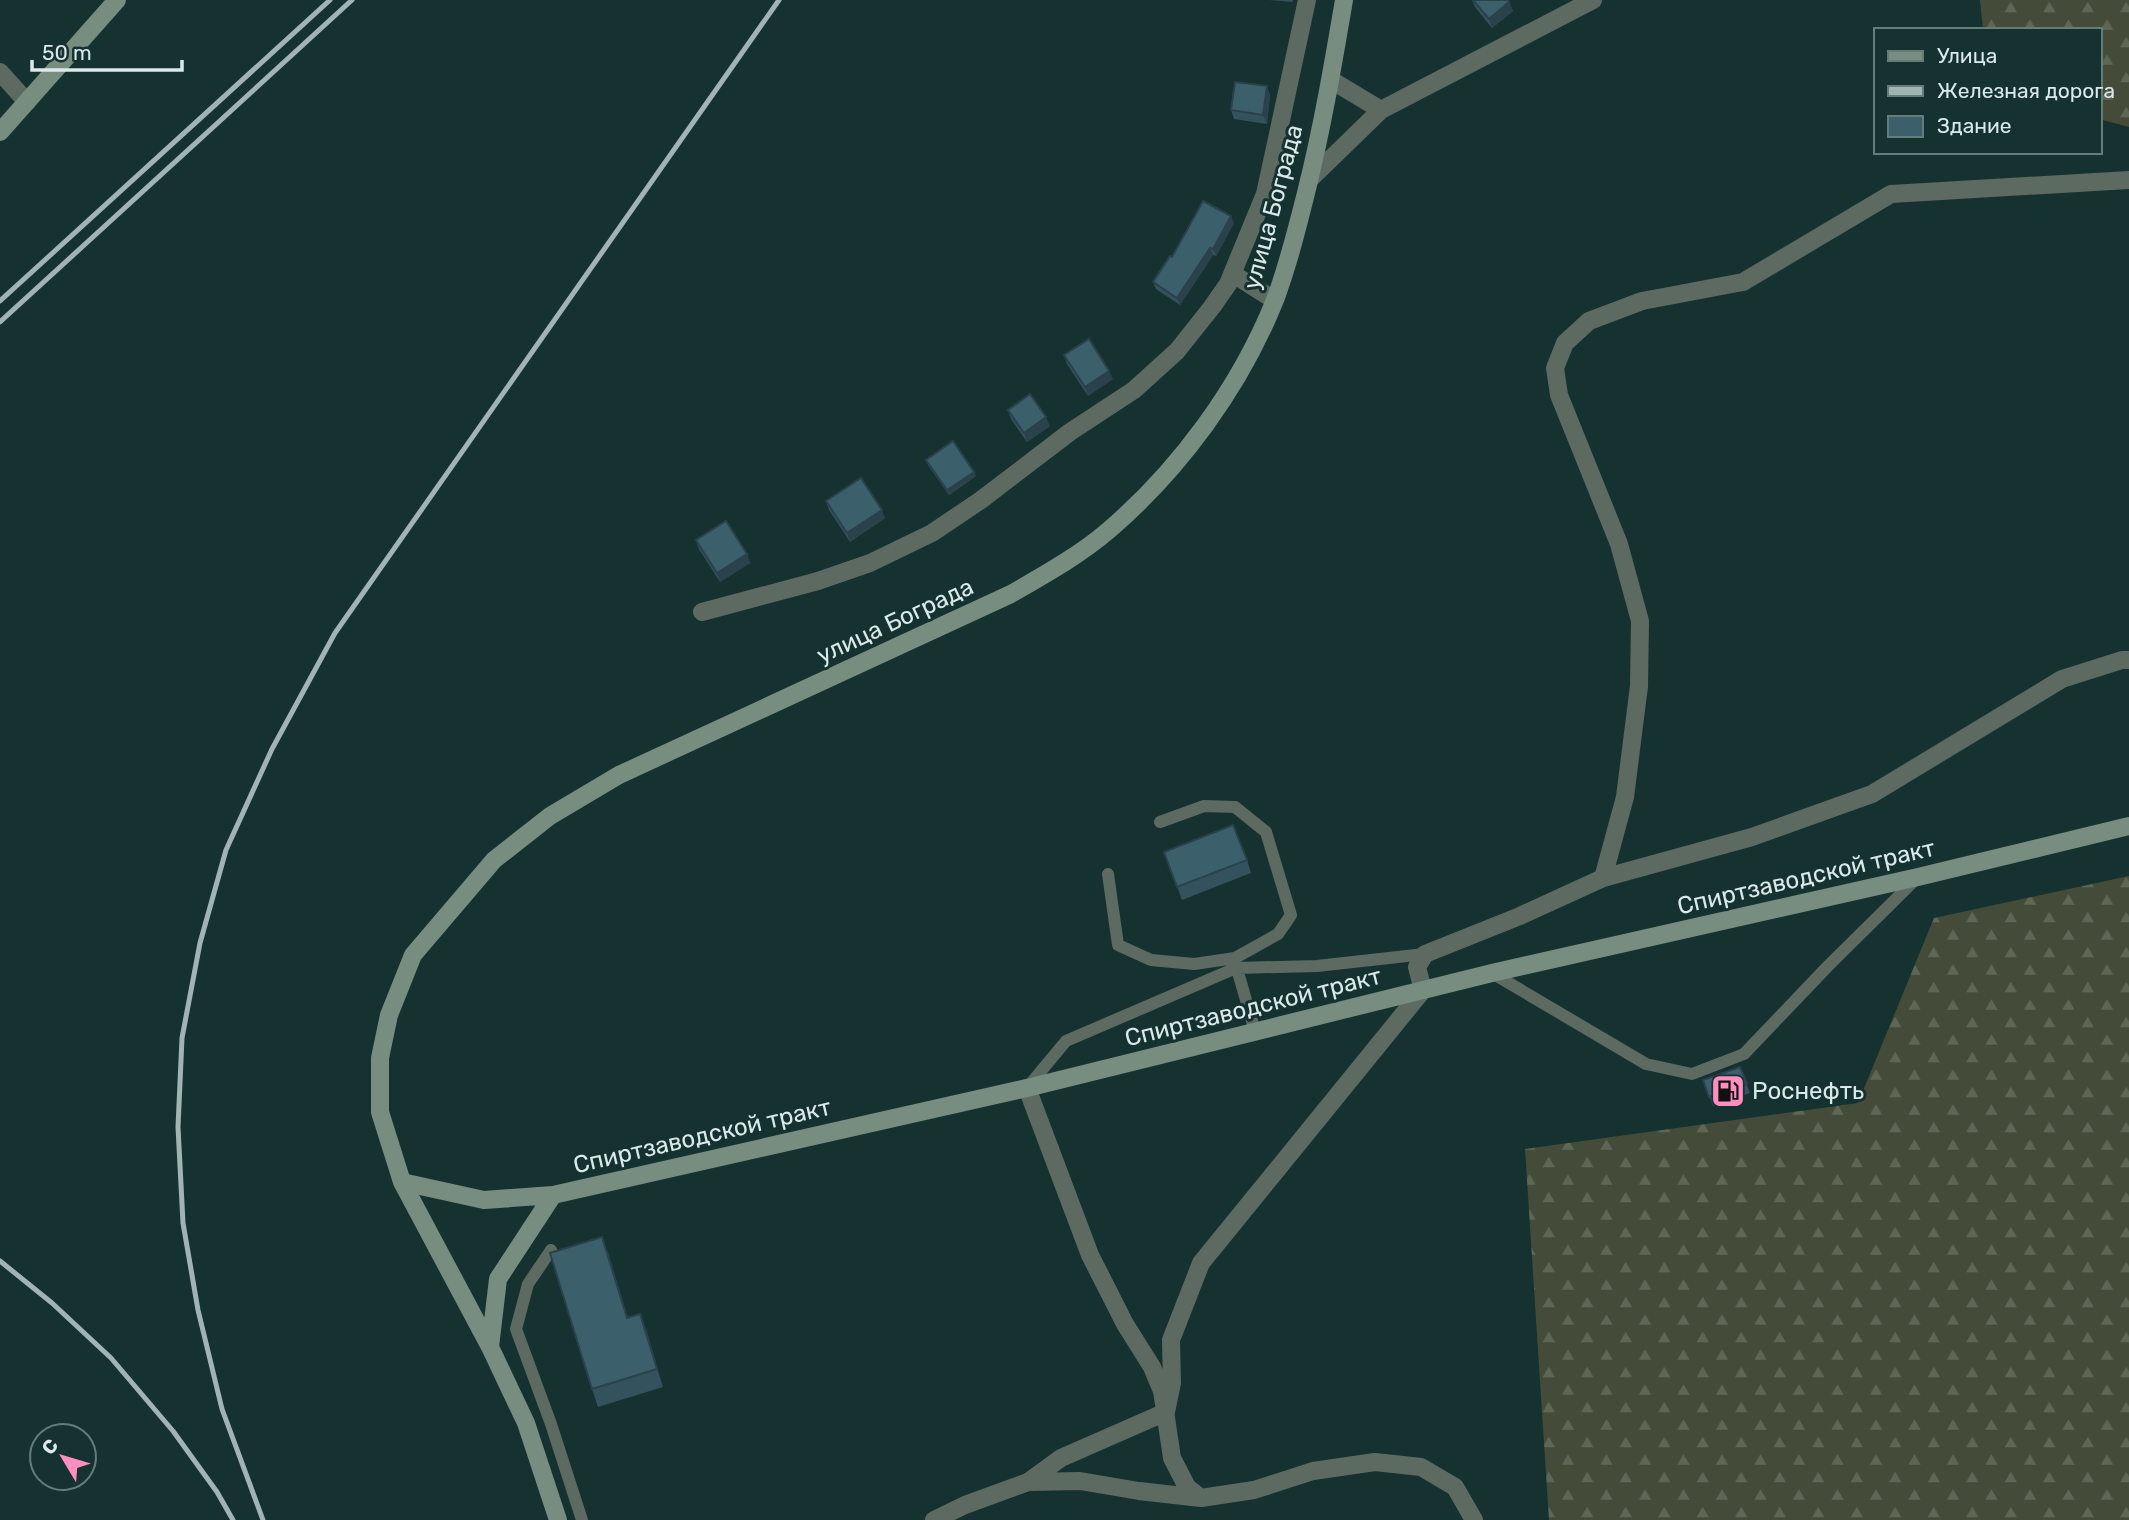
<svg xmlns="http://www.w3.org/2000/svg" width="2129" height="1520" viewBox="0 0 2129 1520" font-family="Rubik,sans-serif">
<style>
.forest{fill:url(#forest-firs)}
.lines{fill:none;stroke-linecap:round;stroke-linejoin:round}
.lane{stroke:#5d6a62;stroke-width:12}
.street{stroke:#5d6a62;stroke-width:18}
.secondary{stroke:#778d80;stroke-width:18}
.rail{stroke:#a1b4b3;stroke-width:5}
.wall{fill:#34525d}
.shaded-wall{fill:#2a424c}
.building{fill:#3c5f6c;stroke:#2a424c;stroke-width:2}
.labels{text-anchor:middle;stroke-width:6;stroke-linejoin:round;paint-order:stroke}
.street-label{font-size:24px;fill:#daeae9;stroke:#163230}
.poi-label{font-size:24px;fill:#daeae9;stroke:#163230;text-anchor:start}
</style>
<defs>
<pattern id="forest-firs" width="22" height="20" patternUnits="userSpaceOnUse" patternTransform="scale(1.75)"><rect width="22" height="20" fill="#444c39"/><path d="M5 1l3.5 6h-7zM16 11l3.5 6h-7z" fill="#5e6656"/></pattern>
</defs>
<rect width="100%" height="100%" fill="#163230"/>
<path class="forest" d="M1980 0H2129V127L2099 119V30H1983Z
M2129 876V1520H1549L1525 1149 1858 1103 1934 918Z"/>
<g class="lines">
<path class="lane" d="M1108 874 1118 945 1151 960 1194 964 1235 958 1278 934 1291 915 1266 832 1235 807 1204 806 1160 822
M1235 962 1255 1031
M1492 973 1646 1064 1692 1074 1744 1054 1828 966 1917 878
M1027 1088 1066 1041 1236 968 1317 966 1425 954
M551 1250 528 1284 516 1329 551 1424 582 1520"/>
<path class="street" d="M0 72 27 102
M1331 80 1381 110
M1309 180 1381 110 1593 0
M1233 274 1274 300
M702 612 818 581 870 563 932 533 981 500 1070 432 1134 390 1177 351 1212 307 1228 284 1265 194 1307 0
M1603 878 1752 837 1872 794 2062 679 2122 660H2129
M1027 1088 1090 1255 1125 1324 1152 1367 1162 1391 1172 1458 1187 1487 1201 1498
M1028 1482 1080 1481 1139 1491 1201 1498 1254 1490 1313 1471 1375 1462 1421 1467 1455 1487 1474 1520
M934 1520 965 1505 1028 1482 1061 1458 1166 1412 1172 1383 1171 1340 1201 1263 1423 990 1417 967 1425 954 1520 916 1603 878 1625 797 1639 686 1640 621 1619 544 1559 395 1555 368 1565 343 1589 321 1642 301 1743 282 1891 194 2129 180"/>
<path class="secondary" d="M0 132 117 0
M402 1182 484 1200 553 1195 1027 1088 1492 973 1918 877 2129 826
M490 1347 498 1279 553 1195
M558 1520 526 1423 490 1347 402 1182 380 1112V1058L389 1015 413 955 494 860 550 816 619 775 1011 594C1044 575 1080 555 1109 530 1180 469 1240 387 1275 300 1288 265 1297 229 1306 193 1322 129 1333 65 1344 0"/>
<path class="rail" d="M0 301 330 0
M0 322 352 0
M0 1261 52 1303 111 1358 173 1431 217 1492 233 1520
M263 1520 222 1409 198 1310 183 1223 178 1127 182 1038 200 943 226 850 272 749 335 633 779 0"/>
</g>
<path class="wall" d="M1269 0H1293L1292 2Z
M1472 0H1508L1513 11 1492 28 1475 7Z
M1270 95 1267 124 1234 119 1231 110Z
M1234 223 1216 256 1213 255 1180 305 1156 289 1153 282 1172 257Z
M1064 355 1113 379 1088 396 1067 364Z
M1008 410 1050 426 1027 442 1011 419Z
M926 460 976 476 949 495 928 465Z
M826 501 885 518 850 542 829 510Z
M696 540 747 554 750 563 720 582 699 549Z
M1164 852 1247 860 1251 873 1182 900Z
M1740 1067 1750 1093 1713 1106 1703 1080Z
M602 1237 628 1318 640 1314 663 1387 598 1407 592 1389Z"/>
<path class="shaded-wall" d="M1509 2 1513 11 1492 28 1489 19Z
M1267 86 1270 95 1267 124 1263 115Z
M1231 216 1234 223 1216 256 1213 249Z
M1210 248 1213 255 1180 305 1177 298Z
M1109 371 1113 379 1088 396 1085 387Z
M1046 417 1050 426 1027 442 1024 433Z
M974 472 976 476 949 495 947 490Z
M882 510 885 518 850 542 847 533Z
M747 554 750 563 720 582 717 573Z
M602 1237 609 1255 633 1335 627 1318Z
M640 1314 647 1331 663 1387 657 1369Z"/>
<path class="building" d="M1473 0H1508L1509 2 1489 19Z
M1235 82 1267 86 1263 115 1231 110Z
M1203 201 1231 216 1213 249 1210 248 1177 298 1153 282 1170 256 1172 257Z
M1089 339 1109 371 1085 387 1064 355Z
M1030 394 1046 417 1024 433 1008 410Z
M953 441 974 472 947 490 926 460Z
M861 478 882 510 847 533 826 501Z
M726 521 747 554 717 573 696 540Z
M1233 825 1247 860 1177 887 1164 852Z
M1740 1067 1747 1084 1709 1097 1703 1080Z
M602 1237 627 1318 640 1314 657 1369 592 1389 550 1253Z"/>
<defs>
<g id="fuel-square" transform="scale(1.75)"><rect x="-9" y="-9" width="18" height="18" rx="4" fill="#fd8ebf" stroke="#163230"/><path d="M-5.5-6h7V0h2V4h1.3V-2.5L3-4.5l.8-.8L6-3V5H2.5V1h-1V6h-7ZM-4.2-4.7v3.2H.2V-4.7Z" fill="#111"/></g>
</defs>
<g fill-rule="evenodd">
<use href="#fuel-square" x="1728" y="1091"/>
</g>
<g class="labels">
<g class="street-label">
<text transform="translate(1273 207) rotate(-75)" y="8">улица Бограда</text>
<text transform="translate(895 621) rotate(-25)" y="8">улица Бограда</text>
<text transform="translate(1806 877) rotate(-13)" y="8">Спиртзаводской тракт</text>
<text transform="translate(1253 1007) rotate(-14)" y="8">Спиртзаводской тракт</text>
<text transform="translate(702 1136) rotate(-13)" y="8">Спиртзаводской тракт</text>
</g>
<g class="poi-label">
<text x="1752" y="1099">Роснефть</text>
</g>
</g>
<rect x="1874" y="28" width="228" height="126" fill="#163230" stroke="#647c7a" stroke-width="2"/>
<rect x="1888" y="51" width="35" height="10" fill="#778d80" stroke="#647c7a" stroke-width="2"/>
<text x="1937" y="63" font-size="21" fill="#daeae9">Улица</text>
<rect x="1888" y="86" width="35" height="10" fill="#a1b4b3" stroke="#647c7a" stroke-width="2"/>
<text x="1937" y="98" font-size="21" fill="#daeae9">Железная дорога</text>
<rect x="1888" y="116" width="35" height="21" fill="#3c5f6c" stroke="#647c7a" stroke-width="2"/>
<text x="1937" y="133" font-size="21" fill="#daeae9">Здание</text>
<g transform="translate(63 1457) rotate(308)"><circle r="33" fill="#163230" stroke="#647c7a" stroke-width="2"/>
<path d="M0-5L12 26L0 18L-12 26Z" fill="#fd8ebf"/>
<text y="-10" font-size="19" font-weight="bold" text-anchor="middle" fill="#daeae9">С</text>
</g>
<path d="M32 60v10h150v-10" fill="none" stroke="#daeae9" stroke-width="3.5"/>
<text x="42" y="60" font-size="21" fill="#daeae9" stroke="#163230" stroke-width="5" paint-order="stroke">50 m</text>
</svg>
